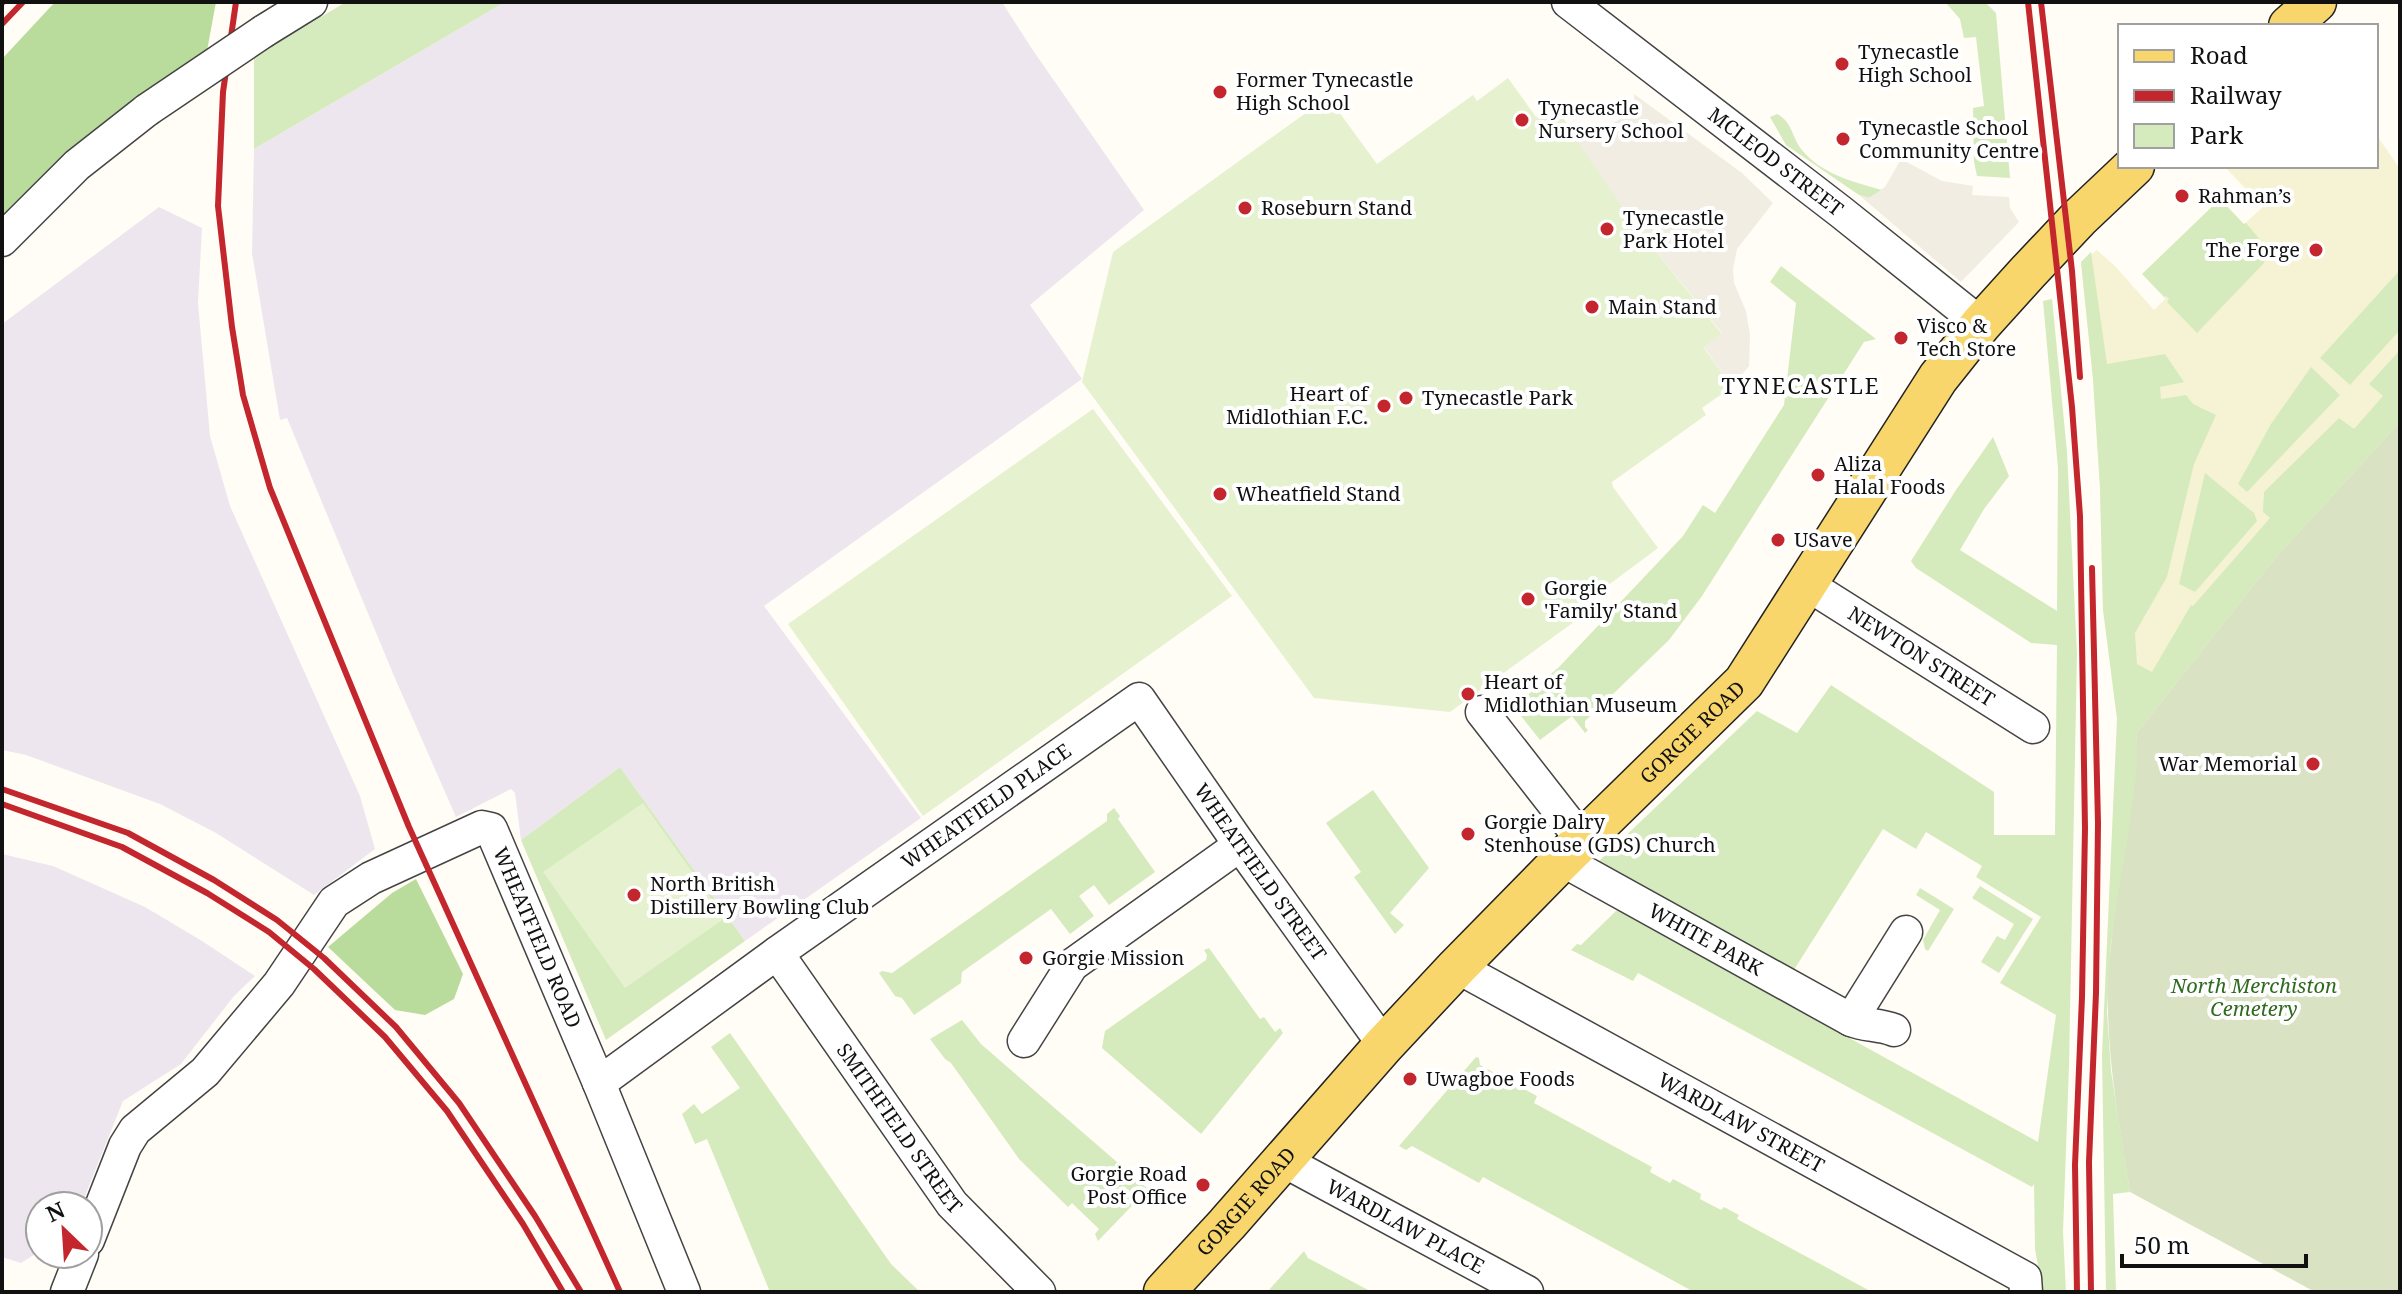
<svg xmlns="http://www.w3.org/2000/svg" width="2402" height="1294" viewBox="0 0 2402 1294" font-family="'Noto Serif',serif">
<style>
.industrial{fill:#eee6ef}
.farmland{fill:#f6f3d4}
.green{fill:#d5ebbd}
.forest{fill:#b9dc9c}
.cemetery{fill:#d9e3c4}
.pitch{fill:#e6f2cf}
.plaza{fill:#f1ede2}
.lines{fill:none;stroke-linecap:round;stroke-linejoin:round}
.minor-casing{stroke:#444;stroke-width:35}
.major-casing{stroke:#222;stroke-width:43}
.minor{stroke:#fff;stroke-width:32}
.major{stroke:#f9d66b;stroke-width:40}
.rail{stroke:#c4262e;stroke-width:6}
.minor-bridge-casing{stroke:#444;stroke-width:35;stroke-linecap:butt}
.minor-bridge{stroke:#fff;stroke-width:32}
.poi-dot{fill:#c4262e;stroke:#fff;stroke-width:3}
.labels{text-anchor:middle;stroke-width:8;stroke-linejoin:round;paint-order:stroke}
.poi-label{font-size:20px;fill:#111;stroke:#fff;text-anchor:start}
.street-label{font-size:20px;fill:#111;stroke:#fff}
.park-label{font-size:20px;font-style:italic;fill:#2f6b1f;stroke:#fff}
.neighbourhood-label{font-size:22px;letter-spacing:2px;fill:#111;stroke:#fff}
</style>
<rect width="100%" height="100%" fill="#fffdf5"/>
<path class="industrial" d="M505 2H1002L1030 46 1144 210 1030 305 1082 379 764 606 921 818 745 941 620 767 521 840 515 793 511 789 456 817 394 676 287 418 280 420 252 253 254 149Z
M159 207 202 228 198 303 210 436 230 506 360 796 375 849 314 895 216 833 160 804 26 755 2 750V324Z
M2 854 53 866 145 907 202 941 255 976 234 996 181 1064 123 1101 81 1206H40V1251L21 1263 2 1257Z"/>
<path class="farmland" d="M2376 134 2400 169V422L2276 557 2136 734 2103 610 2100 488 2093 379 2081 262 2097 250 2115 266 2154 310 2165 299 2164 297 2242 223 2244 224 2263 207 2224 166H2376Z"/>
<path class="green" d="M346 2H505L254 149V57Z
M1945 2H1985L1996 13 2010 178 1977 176 1974 162 1973 108 1984 106 1976 37 1964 38 1960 19Z
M1777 114C1792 121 1792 138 1802 150 1821 174 1854 182 1882 190L1869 198 1859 195 1786 145 1770 117Z
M2220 199 2244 224 2246 223 2268 249 2264 263 2197 333 2167 302 2169 299 2166 296 2164 297 2142 274Z
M2091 252 2107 364 2165 354 2184 382 2160 387 2161 399 2186 395 2193 404 2216 415 2194 464 2167 577 2135 633 2137 664 2152 672 2191 605 2193 606 2270 518 2263 512 2264 492 2339 418 2354 429 2383 396 2369 384 2400 350V422L2276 557 2136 734 2139 758 2127 849 2111 943 2107 1012 2111 1071 2130 1192 2113 1194 2116 1292H2106L2102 1055 2117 719 2103 610 2100 488 2093 379 2081 262Z
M1781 266 1876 339 1864 342 1702 596 1669 640 1585 721V727L1588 730 1585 733 1572 716 1540 740 1514 707 1559 667 1683 536 1703 505 1715 513 1784 405 1796 303 1770 282Z
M2400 270V330L2350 385 2320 358Z
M2052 299 2067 452 2077 653 2069 1066 2063 1232 2066 1292H2043L2035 1249 2034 1184 2032 1187 1638 973 1633 981 1571 950 1577 944 1581 945 1617 910 2038 1142 2056 1015 2000 983 2041 917 1976 877 1982 866 1926 832 1916 849 1883 829 1792 973 1616 875 1599 861 1757 711 1797 733 1831 685 1994 792V835H2055L2057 645 2031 643 1916 568 1911 561 1956 490 1993 437 2009 476 1984 509 1960 550 2057 611 2058 468 2043 301Z
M2311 367 2340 395 2247 492 2238 484 2271 424Z
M2205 473 2254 513 2257 521 2195 592 2179 584Z
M620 767 745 941 606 1040 521 840Z
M1373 790 1429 868 1390 913 1404 925 1395 934 1354 877 1361 872 1326 823Z
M1114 808 1120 816 1118 819 1155 872 1109 905 1094 885 1079 896 1094 916 1070 934 1051 909 962 972 961 983 914 1015 902 998 895 996 879 973 882 971 892 973 1107 821V814Z
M1980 886 2033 919 1999 973 1981 962 1997 936 2005 940 2014 924 1972 898Z
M1920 888 1954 909 1928 951 1925 949 1923 940 1940 910 1916 895Z
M1209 948 1260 1019 1264 1017 1275 1032 1280 1028 1283 1033 1201 1134 1102 1048 1105 1031 1206 960 1207 955 1204 950Z
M962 1020 981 1044 1148 1189 1098 1241 1095 1234 1099 1229 1072 1203 1068 1207 1019 1159 951 1063 945 1059 930 1039Z
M730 1033 891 1264 920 1292H770L707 1139 695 1144 682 1114 694 1104 702 1114 740 1088 711 1047Z
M1476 1057 1479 1058 1480 1065 1537 1096 1534 1103 1652 1167 1650 1172 1670 1183 1673 1179 1701 1194 1700 1199 1721 1210 1724 1207 1739 1215 1737 1219 1872 1292H1694L1483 1177 1479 1183 1412 1146 1406 1150 1399 1146Z
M1304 1251 1308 1258 1370 1291 1267 1292Z"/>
<path class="forest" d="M55 2H216L206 56 56 164 2 217V59Z
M416 879 463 974 454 999 425 1015 395 1010 328 947 392 893Z"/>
<path class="cemetery" d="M2400 422V1292H2315L2130 1192C2117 1110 2101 1029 2111 945 2116 899 2126 853 2132 807 2135 782 2139 759 2136 734L2276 557Z"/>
<path class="pitch" d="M1508 78 1536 117 1554 104 1634 224 1722 334 1704 348 1732 387 1702 408 1706 415 1612 482 1613 487 1658 548 1595 595 1600 603 1450 712 1314 698 1082 382 1113 252 1328 97 1377 164 1473 95 1477 101Z
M1093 409 1232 596 923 816 788 624Z
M643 803 725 918 625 988 543 872Z"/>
<path class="plaza" d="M1634 94 1742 173 1773 203 1737 249 1733 269 1734 283 1746 311 1750 335 1749 366 1732 387 1704 347 1722 333 1634 224 1577 141 1594 129 1611 124 1626 116 1635 106Z
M1901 159 1942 181 1973 186 1972 195 2009 197 2010 208 2019 222 1961 282 1859 195 1869 198 1885 187Z"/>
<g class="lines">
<g class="minor-casing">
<g id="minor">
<path id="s1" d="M1568 2 1841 212 1981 324"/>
<path d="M264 31 311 2"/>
<path d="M2 240 77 165 147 110"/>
<path id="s2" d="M1808 585 2033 727"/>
<path d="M1482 712 1582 840"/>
<path id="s3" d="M1562 860 1851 1020C1865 1026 1879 1024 1894 1030"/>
<path id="s4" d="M777 953 952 1204 1039 1292"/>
<path id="s5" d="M1457 967 2025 1278 2026 1292"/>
<path d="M1851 1020 1906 932"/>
<path d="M1024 1041 1072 965 1240 845"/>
<path id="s6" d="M599 1083 777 953 1139 699 1240 845 1384 1045"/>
<path id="s7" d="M1284 1161 1527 1292"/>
<path id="s8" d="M88 1240 125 1146 135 1130 205 1072 279 984 334 902 371 878 482 827 491 829 599 1083 684 1292"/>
<path d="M67 1292 82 1254"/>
</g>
</g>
<g class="major-casing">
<g id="major">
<path d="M2289 26 2316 2"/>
<path id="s9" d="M1164 1292 1227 1224 1384 1045 1457 967 1562 860 1744 682 1938 378 1981 324 2028 272 2079 218 2134 166"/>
</g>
</g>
<use href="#minor" class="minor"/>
<use href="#major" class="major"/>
<path class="rail" d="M236 2 223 92 218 206 232 327 243 395 270 488 409 827 620 1292
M2028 2 2072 407 2080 516 2085 828 2082 997 2075 1165 2077 1292
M2041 2 2072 271 2080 377
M2 3 3 2
M2 24 23 2
M2 789 128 833 214 880 277 920 324 958 396 1027 459 1103 535 1216 581 1292
M2 804 122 847 207 893 269 932 314 969 385 1037 447 1111 523 1224 563 1292
M2091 1292 2089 1162 2096 993 2098 823 2092 568"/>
<g class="minor-bridge-casing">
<path id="minor-bridge" d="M147 110 264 31"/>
</g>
<use href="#minor-bridge" class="minor-bridge"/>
</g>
<g class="poi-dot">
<circle cx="1842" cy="64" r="8"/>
<circle cx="1220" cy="92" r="8"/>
<circle cx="1522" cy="120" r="8"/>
<circle cx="1843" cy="139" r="8"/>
<circle cx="2182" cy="196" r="8"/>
<circle cx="1245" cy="208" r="8"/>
<circle cx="1607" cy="229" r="8"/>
<circle cx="2316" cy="250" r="8"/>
<circle cx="1592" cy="307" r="8"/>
<circle cx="1901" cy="338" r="8"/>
<circle cx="1406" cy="398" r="8"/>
<circle cx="1384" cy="406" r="8"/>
<circle cx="1818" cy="475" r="8"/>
<circle cx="1220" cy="494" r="8"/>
<circle cx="1778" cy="540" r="8"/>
<circle cx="1528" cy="599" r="8"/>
<circle cx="1468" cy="694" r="8"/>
<circle cx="2313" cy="764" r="8"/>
<circle cx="1468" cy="834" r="8"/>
<circle cx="634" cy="895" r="8"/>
<circle cx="1026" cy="958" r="8"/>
<circle cx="1410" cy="1079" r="8"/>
<circle cx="1203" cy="1185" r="8"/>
</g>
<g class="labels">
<g class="poi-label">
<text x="1858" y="59">Tynecastle<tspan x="1858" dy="23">High School</tspan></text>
<text x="1236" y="87">Former Tynecastle<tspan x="1236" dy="23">High School</tspan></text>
<text x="1538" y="115">Tynecastle<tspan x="1538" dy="23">Nursery School</tspan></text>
<text x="1859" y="135">Tynecastle School<tspan x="1859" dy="23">Community Centre</tspan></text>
<text x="2198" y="203">Rahman’s</text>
<text x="1261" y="215">Roseburn Stand</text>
<text x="1623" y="225">Tynecastle<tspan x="1623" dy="23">Park Hotel</tspan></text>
<text x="2300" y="257" text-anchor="end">The Forge</text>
<text x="1608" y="314">Main Stand</text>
<text x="1917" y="333">Visco &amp;<tspan x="1917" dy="23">Tech Store</tspan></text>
<text x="1368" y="401" text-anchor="end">Heart of<tspan x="1368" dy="23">Midlothian F.C.</tspan></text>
<text x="1422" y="405">Tynecastle Park</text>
<text x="1834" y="471">Aliza<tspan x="1834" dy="23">Halal Foods</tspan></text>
<text x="1236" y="501">Wheatfield Stand</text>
<text x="1794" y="547">USave</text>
<text x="1544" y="595">Gorgie<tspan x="1544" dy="23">'Family' Stand</tspan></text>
<text x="1484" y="689">Heart of<tspan x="1484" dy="23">Midlothian Museum</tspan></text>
<text x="2297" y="771" text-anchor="end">War Memorial</text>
<text x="1484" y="829">Gorgie Dalry<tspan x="1484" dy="23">Stenhouse (GDS) Church</tspan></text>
<text x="650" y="891">North British<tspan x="650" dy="23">Distillery Bowling Club</tspan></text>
<text x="1042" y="965">Gorgie Mission</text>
<text x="1426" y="1086">Uwagboe Foods</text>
<text x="1187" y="1181" text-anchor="end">Gorgie Road<tspan x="1187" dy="23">Post Office</tspan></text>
</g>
<g class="street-label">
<text dy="7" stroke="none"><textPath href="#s1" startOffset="262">MCLEOD STREET</textPath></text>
<text dy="7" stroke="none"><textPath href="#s2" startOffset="134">NEWTON STREET</textPath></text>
<text dy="7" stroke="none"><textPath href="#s9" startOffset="770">GORGIE ROAD</textPath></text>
<text dy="7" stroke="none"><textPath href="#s6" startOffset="476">WHEATFIELD PLACE</textPath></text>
<text dy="7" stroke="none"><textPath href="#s6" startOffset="874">WHEATFIELD STREET</textPath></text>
<text dy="7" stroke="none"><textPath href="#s8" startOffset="718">WHEATFIELD ROAD</textPath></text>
<text dy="7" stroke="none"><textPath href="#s3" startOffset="164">WHITE PARK</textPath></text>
<text dy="7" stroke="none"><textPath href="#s5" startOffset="324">WARDLAW STREET</textPath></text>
<text dy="7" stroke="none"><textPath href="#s4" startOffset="214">SMITHFIELD STREET</textPath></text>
<text dy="7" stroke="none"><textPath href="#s9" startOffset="122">GORGIE ROAD</textPath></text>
<text dy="7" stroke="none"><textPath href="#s7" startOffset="138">WARDLAW PLACE</textPath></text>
</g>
<g class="park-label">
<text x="2254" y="993">North Merchiston<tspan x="2254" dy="23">Cemetery</tspan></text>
</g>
<g class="neighbourhood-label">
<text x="1801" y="394">TYNECASTLE</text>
</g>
</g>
<rect width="2402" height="1294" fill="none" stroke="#111111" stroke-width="8"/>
<rect x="2118" y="24" width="260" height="144" fill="#ffffff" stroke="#a0a0a0" stroke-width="2"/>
<rect x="2134" y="50" width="40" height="12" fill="#f9d66b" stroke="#a0a0a0" stroke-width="2"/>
<text x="2190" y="64" font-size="24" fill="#111111">Road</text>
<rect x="2134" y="90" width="40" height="12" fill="#c4262e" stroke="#a0a0a0" stroke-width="2"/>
<text x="2190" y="104" font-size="24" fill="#111111">Railway</text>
<rect x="2134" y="124" width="40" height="24" fill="#d5ebbd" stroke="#a0a0a0" stroke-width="2"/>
<text x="2190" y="144" font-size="24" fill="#111111">Park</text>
<g transform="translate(64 1230) rotate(335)"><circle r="38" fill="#ffffff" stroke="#a0a0a0" stroke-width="2"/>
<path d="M0-6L14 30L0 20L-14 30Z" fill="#c4262e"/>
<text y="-12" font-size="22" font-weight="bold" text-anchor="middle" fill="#111111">N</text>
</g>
<path d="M2122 1254v12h184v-12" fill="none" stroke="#111111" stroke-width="4"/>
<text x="2134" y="1254" font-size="24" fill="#111111" stroke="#ffffff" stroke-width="6" paint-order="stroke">50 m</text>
</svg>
